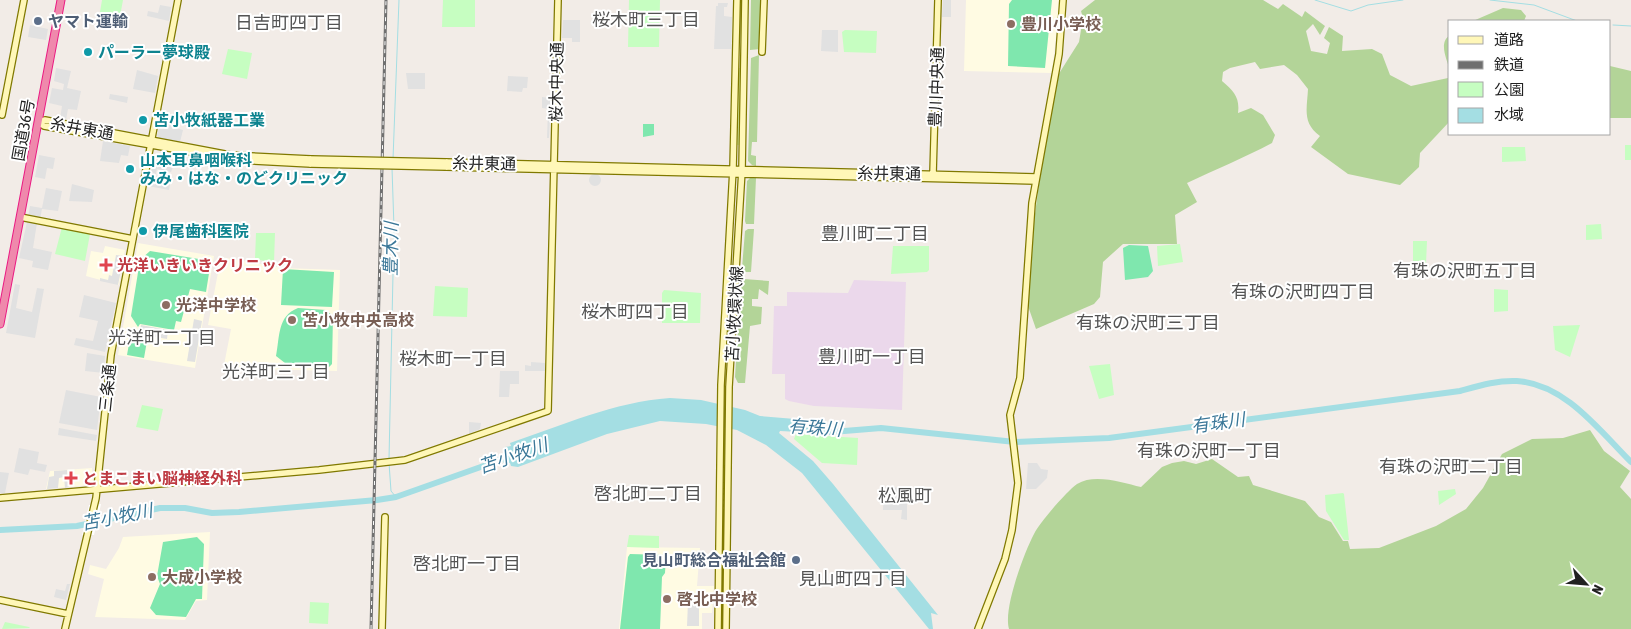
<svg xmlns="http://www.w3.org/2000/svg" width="1631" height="629" viewBox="0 0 1631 629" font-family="'Asap Condensed','Noto Sans JP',sans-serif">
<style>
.industrial{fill:#ebd8eb}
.education{fill:#fffbe3}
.grass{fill:#d7efa9}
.forest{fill:#b3d498}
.park{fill:#c6fec1}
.pitch{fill:#7fe7ae}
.parking{fill:#e1e1e1}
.water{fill:#a4dee3}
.pier{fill:#fff}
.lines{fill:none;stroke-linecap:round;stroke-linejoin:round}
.stream{stroke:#a4dee3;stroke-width:1}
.river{stroke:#a4dee3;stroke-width:6}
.secondary-casing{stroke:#807900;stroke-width:8}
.highway-casing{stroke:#ea1982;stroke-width:9}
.secondary{stroke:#fff7b8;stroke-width:5.5}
.highway{stroke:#ef89ac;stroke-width:7}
.rail-casing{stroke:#6f6f6f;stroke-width:3}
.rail{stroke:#fff;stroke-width:1;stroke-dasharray:4;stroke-linecap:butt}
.secondary-bridge-casing{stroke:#807900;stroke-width:8;stroke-linecap:butt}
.secondary-bridge{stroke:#fff7b8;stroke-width:5.5}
.service-dot{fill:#5c6f8a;stroke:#fff;stroke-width:2}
.education-dot{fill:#8d6e63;stroke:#fff;stroke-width:2}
.culture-dot{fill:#0f9aa8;stroke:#fff;stroke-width:2}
.health-dot{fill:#e0444e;stroke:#fff;stroke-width:2}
.labels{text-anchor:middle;stroke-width:4;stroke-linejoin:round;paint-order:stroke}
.service-label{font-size:16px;font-weight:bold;fill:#4e5e75;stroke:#fff;text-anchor:start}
.education-label{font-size:16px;font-weight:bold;fill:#785e54;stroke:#fff;text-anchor:start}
.culture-label{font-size:16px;font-weight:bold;fill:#0d838f;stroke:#fff;text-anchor:start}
.street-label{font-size:16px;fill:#212121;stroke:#fff}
.health-label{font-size:16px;font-weight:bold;fill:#be3a42;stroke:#fff;text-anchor:start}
.neighbourhood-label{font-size:18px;fill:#545454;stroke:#fff}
.water-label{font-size:18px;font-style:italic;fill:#3a7798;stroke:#fff}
</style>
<rect width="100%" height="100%" fill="#f2ece7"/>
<path class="industrial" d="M854 280 906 282 902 410 814 406 789 401 785 399V374H772L774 306H787V292L848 293Z"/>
<path class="education" d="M966 0H1060L1052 73 964 71Z
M138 243 214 256 195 368 118 355Z
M105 246 125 250 119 285 86 276 91 251 103 253Z
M221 257 283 268 340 270 337 371 251 369 224 365 231 329 208 325Z
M92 468 93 484 91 485 46 489 50 471Z
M210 532 207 600 196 601 185 620 95 617 104 579 88 574 90 565 106 569 119 548 123 537Z
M627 547 700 548 697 586H714L712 613H702V629H619Z"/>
<path class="grass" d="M739 68H741L739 145H737Z
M729 289H732L729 344 727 343Z"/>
<path class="forest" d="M751 0H761L760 49 750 50Z
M1095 0H1263L1278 9 1283 4 1302 17 1305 11 1325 26 1320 35 1313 24 1306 31 1311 51 1327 54 1330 43 1324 38 1329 27 1343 36 1342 51 1372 49 1382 54 1390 75 1411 86 1448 78 1450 74V121L1420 153 1419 167 1400 185 1348 174 1311 147 1320 136C1302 123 1307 109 1308 89L1297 75 1284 65 1260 69 1255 62 1230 68 1223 72 1222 81C1234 91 1240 98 1238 113L1251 108 1263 115 1275 135 1272 143C1244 158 1216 169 1187 183L1197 202 1175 215 1177 244H1123L1103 262 1100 297 1094 304 1036 329 1028 306 1033 228 1053 83 1079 42 1083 18 1081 11Z
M1503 8 1521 10 1526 16 1524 21H1473Z
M1450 35V71C1447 59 1438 43 1450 35Z
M759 55 757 142H752L751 155 756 156V166L752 165 748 161 751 58Z
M1610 66 1631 71V118H1610Z
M750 178H756L754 224H746L745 221 747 181Z
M748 229H754L751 272H744L742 268 745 231Z
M744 279 769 281 768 295 759 289 758 299H752V306L762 307 761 324 750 326 745 383H738L735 377 741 283Z
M1590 430 1604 451 1630 471 1620 487 1631 499V629H1009C1003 609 1024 553 1034 534 1040 522 1067 491 1077 484 1095 473 1123 483 1141 487L1162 467 1172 463 1184 461 1196 464 1212 459 1238 477 1249 476 1253 485 1305 501 1319 517 1331 522 1343 541H1348L1350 549 1379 548 1436 526 1466 509 1483 488 1502 454 1532 439 1563 438Z"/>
<path class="park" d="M102 0H123L119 22 99 18Z
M443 0H475V27H442Z
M629 0H660L659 47H628Z
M845 30 877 31 876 53 844 52 842 32Z
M228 49 252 53 247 79 222 74Z
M1625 145H1631V160H1625Z
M1502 147H1525L1526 161 1502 162Z
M1601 224 1602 239 1586 240V225Z
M62 227 90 234 85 261 55 254Z
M256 233H275L274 263 255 259Z
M1413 241H1427L1426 264 1413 263Z
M1180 244 1183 262 1158 266 1157 246Z
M893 246H929V270L927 272 891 274Z
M1322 285 1325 295 1313 301 1311 287Z
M435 286 468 288 467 317 433 316Z
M1494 289 1508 290V311L1494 312Z
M664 290 701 293 700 323H662V293Z
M1580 325 1570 357 1555 350 1553 326Z
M1110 364 1114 395 1099 399 1089 366Z
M142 405 163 409 158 431 136 427Z
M796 434 858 438 857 465 822 463 794 439Z
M1455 489 1456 494 1439 505 1438 491Z
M1343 493 1344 494 1349 540H1344L1326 511 1325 495Z
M629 535 659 536V548L627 547Z
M310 602 329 603 328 624 309 623Z
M5 622 29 627 30 628 2 629Z"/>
<path class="pitch" d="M1012 0H1052L1045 68 1008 66 1009 4Z
M643 124H654V135L643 137Z
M1129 245 1148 246 1153 271 1148 277 1125 280 1123 248Z
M150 251 211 261 206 292 190 289 181 322 176 321 174 330 140 324 138 327 131 316 140 260Z
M283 269 334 272 332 307 281 305Z
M298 308 326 310 333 316 332 364 329 367 308 366 304 363H285L276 356C280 337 277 316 298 308Z
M130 338 147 341 144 358 127 355Z
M197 537 204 544 202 599H196L186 617 156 615 150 608 160 584 157 576 163 542Z
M630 554 666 555 665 573 662 577 660 629H620L628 557Z"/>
<path class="parking" d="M943 0H951V17H942Z
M718 3H728L727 7H724V16L732 17 731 49H714L716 6H718Z
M160 5 171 7 169 21 147 16 148 11 158 13Z
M563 20H580V42H572V38H562Z
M30 25 48 29 46 40 28 37Z
M822 30H838V52L821 51Z
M56 68 71 71 67 88 81 91 77 110 68 109 66 120 60 119 62 106 49 103 52 88 63 90 64 84 54 81Z
M137 70 158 76 155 93 133 89Z
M406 73H425V89H408Z
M508 76 528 77 527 88H523L522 92 507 91Z
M110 94 128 97 127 103 109 99Z
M542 97 551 98 549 138H547L548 109 542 108Z
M161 119 173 121 172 127 183 130 180 142 159 138 157 135Z
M103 141 130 146 128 156 121 155 119 163 100 161Z
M39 155 55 158 53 169 47 168 45 179 35 177Z
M153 163 173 167 171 172 157 169 155 176 171 179 169 190 148 186Z
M589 180a6 6 0 1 1 12 0a6 6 0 1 1-12 0Z
M72 184 94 190 92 202 69 201Z
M46 188 62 191 58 211 42 209 40 219 28 217 30 206 42 208Z
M27 222 37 223 33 248 52 252 48 270 32 267 33 261 19 258Z
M116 255 124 256 118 285 100 281V278L108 280 109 275 112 276Z
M15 284 20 285 16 308 32 312 37 288 44 289 35 338 6 333Z
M84 295 116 303 105 352 74 345 76 338 93 341 98 321 79 317Z
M194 319 202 321 195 362 187 361Z
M141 325 168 330 167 339 139 334Z
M87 353 105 356 104 373 85 371Z
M531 362 545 363V371H525V365L531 366Z
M500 371H519V384H510L509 397H499Z
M66 390 101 397 97 430 59 423Z
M469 422 481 423 480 429 469 434Z
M59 428 97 435 96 441 58 435Z
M19 448 39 452 37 463 47 465 45 472 30 469 28 475 14 472Z
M1028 463H1037L1041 469 1048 470 1047 478 1036 489H1026Z
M67 470 69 487 65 488 64 477 59 478 58 488 47 489 49 477 54 476V471Z
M0 472 9 473 5 493H0Z
M884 487 911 488 910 500H907V520L901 519 902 510H883Z
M67 584H70L66 600 54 597 56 589 65 591Z
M688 602H699V626H687Z"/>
<path class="water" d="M670 398 701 400 745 410 760 416 795 419 796 425C803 428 808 429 815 426L818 433 780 431 779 433 813 461 833 484 938 615 931 613 933 629H929L802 473 766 445 737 430 706 424 660 421 607 434 518 467 511 466 510 463H504L500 460 484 469 497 457 507 456 505 447 511 446 510 443C563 425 614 402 670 398Z"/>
<path class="pier" d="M101 504 94 535H82L89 505Z"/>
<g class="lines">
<path class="stream" d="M1315 0 1351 11 1368 5 1403 0
M1490 0 1534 5 1577 21
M1582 21H1585
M1613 25 1631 26
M393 159 399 0
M389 459 394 228 392 168
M389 463 391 491 396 497"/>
<path class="river" d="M809 430 832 432 881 428 1015 442 1109 438 1460 391C1478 386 1497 380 1517 381 1565 384 1599 430 1631 462
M0 530 77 526 160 508H185L212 513 239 512 377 500 396 497 492 463"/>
<g class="secondary-casing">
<path id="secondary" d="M762 52 764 0
M2 115 24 0
M38 122 44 126 236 160 311 164
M38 122 45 120 230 155 311 159
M446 162 1036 177
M446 167 1035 181
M933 174 938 0
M20 217 133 239
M0 498 319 470 405 460 548 411 558 0
M0 600 68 614
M65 629 96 498 111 355 178 0
M382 629 385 517
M718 629 721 385 733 169 737 0
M726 629 729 387 742 170 745 0
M978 629 1005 559 1012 530 1018 483 1010 415 1020 378 1032 203 1059 54 1063 0"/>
</g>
<g class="highway-casing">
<path id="highway" d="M0 324 61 0"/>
</g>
<use href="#secondary" class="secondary"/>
<use href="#highway" class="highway"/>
<g class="rail-casing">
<path id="rail" d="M371 629 386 0"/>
</g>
<use href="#rail" class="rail"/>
<g class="secondary-bridge-casing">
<path id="secondary-bridge" d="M311 159 446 162
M311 164 446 167"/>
</g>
<use href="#secondary-bridge" class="secondary-bridge"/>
</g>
<g class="service-dot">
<circle cx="38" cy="21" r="5"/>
<circle cx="796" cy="560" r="5"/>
</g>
<g class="education-dot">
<circle cx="1011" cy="24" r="5"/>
<circle cx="166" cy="305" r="5"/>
<circle cx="292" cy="320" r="5"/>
<circle cx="152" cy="577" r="5"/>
<circle cx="667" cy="599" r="5"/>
</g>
<g class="culture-dot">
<circle cx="88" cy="52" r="5"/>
<circle cx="143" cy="120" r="5"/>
<circle cx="130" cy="169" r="5"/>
<circle cx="143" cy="231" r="5"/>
</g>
<g class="health-dot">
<path d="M103.5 257.5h5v5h5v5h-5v5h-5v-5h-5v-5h5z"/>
<path d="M68.5 470.5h5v5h5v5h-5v5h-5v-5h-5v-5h5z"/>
</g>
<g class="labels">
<g class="service-label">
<text x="48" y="27">ヤマト運輸</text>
<text x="786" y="566" text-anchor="end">見山町総合福祉会館</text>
</g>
<g class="education-label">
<text x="1021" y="30">豊川小学校</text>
<text x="176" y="311">光洋中学校</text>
<text x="302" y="326">苫小牧中央高校</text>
<text x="162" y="583">大成小学校</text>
<text x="677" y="605">啓北中学校</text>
</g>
<g class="culture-label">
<text x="98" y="58">パーラー夢球殿</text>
<text x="153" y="126">苫小牧紙器工業</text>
<text x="140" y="166">山本耳鼻咽喉科<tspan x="140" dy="18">みみ・はな・のどクリニック</tspan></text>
<text x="153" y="237">伊尾歯科医院</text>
</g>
<g class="street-label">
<text transform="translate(556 82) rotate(-89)" y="6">桜木中央通</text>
<text transform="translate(936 87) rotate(-88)" y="6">豊川中央通</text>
<text transform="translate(82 128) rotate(10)" y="6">糸井東通</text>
<text transform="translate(23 130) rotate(-80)" y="6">国道36号</text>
<text transform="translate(484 163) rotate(1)" y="6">糸井東通</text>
<text transform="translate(889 173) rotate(1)" y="6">糸井東通</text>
<text transform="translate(734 314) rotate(-87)" y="6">苫小牧環状線</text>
<text transform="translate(107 388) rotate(-84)" y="6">三条通</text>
</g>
<g class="health-label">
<text x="117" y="271">光洋いきいきクリニック</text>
<text x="82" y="484">とまこまい脳神経外科</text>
</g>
<g class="neighbourhood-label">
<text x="646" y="26">桜木町三丁目</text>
<text x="289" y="29">日吉町四丁目</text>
<text x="875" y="240">豊川町二丁目</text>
<text x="1465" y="277">有珠の沢町五丁目</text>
<text x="1303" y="298">有珠の沢町四丁目</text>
<text x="635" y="318">桜木町四丁目</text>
<text x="1148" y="329">有珠の沢町三丁目</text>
<text x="162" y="344">光洋町二丁目</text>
<text x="872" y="363">豊川町一丁目</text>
<text x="453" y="365">桜木町一丁目</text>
<text x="276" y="378">光洋町三丁目</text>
<text x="1209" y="457">有珠の沢町一丁目</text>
<text x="1451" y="473">有珠の沢町二丁目</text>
<text x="648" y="500">啓北町二丁目</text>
<text x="905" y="502">松風町</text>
<text x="467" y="570">啓北町一丁目</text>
<text x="853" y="585">見山町四丁目</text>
</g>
<g class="water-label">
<text transform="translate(391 249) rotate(-89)" y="6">豊木川</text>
<text transform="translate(1218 423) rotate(-8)" y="6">有珠川</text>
<text transform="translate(815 428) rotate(4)" y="6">有珠川</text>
<text transform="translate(513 456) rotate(-19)" y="6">苫小牧川</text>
<text transform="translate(117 517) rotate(-11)" y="6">苫小牧川</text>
</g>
</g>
<rect x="1448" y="20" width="162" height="115" fill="#ffffff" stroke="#a6a6a6"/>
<rect x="1458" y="36" width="25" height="8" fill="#fff7b8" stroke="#a6a6a6"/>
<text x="1494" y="45" font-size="15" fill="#212121">道路</text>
<rect x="1458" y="61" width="25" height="8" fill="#6f6f6f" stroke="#a6a6a6"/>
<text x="1494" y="70" font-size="15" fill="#212121">鉄道</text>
<rect x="1458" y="82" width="25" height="15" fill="#c6fec1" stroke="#a6a6a6"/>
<text x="1494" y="95" font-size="15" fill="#212121">公園</text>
<rect x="1458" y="108" width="25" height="15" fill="#a4dee3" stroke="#a6a6a6"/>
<text x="1494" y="120" font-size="15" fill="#212121">水域</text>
<g transform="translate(1586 584) rotate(116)" stroke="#ffffff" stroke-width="4" paint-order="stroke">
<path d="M0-4L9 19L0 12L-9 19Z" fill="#212121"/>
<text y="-8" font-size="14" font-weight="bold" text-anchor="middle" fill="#212121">N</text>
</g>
</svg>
